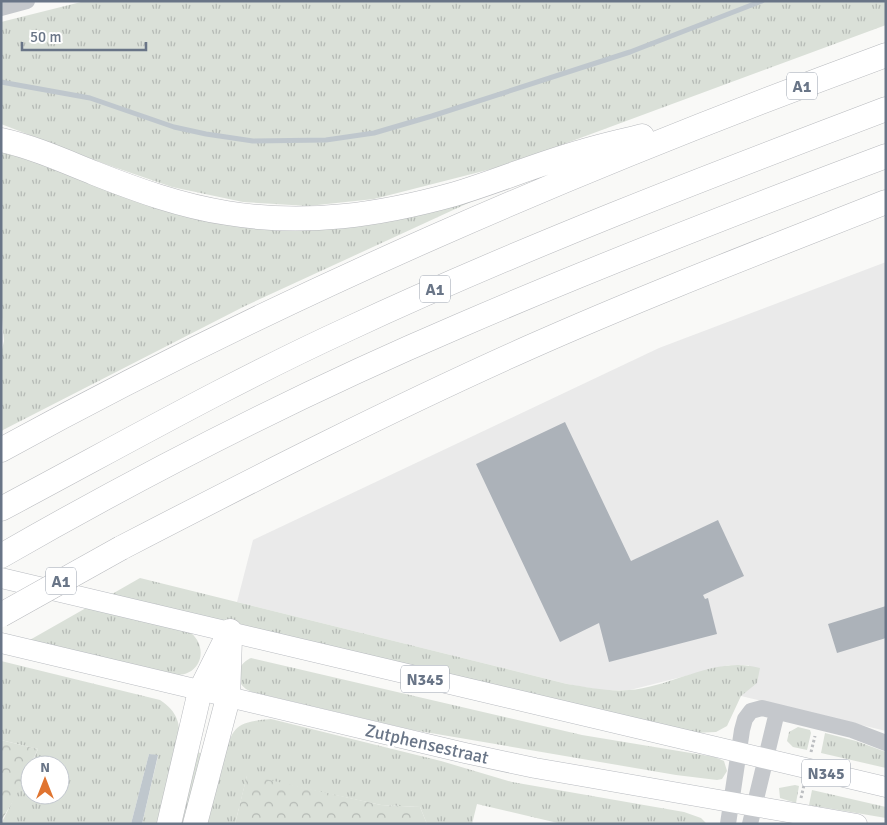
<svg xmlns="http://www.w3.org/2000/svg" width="887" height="825" viewBox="0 0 887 825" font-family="Signika,sans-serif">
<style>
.built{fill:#eaeaea}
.grass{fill:url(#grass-tufts)}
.forest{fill:url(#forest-crowns)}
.water{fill:#bfc7cd}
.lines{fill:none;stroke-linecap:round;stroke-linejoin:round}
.stream{stroke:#bfc7cd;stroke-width:5}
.building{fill:#acb2b9}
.major-casing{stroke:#b8bbc0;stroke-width:21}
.highway-casing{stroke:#b8babe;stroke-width:25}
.path{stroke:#bdbfc2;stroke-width:3;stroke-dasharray:2.5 2.5;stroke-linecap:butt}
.minor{stroke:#c5c8cc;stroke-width:16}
.major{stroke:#fff;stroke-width:20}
.highway{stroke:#fff;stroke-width:24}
.highway-bridge-casing{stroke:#b8babe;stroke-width:25;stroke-linecap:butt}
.highway-bridge{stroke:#fff;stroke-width:24}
.labels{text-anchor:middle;stroke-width:5;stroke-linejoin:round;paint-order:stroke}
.shield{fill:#fff;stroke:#969eab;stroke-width:1}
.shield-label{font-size:16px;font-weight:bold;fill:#697587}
.street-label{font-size:18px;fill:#697587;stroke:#fff}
</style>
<defs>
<pattern id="grass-tufts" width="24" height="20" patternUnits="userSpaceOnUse" patternTransform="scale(1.25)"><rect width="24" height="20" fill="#dae0d8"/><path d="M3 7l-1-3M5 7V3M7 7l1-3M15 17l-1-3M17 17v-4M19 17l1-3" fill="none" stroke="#b5bab5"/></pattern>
<pattern id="forest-crowns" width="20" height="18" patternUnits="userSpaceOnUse" patternTransform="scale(1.25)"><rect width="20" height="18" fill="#dae0d8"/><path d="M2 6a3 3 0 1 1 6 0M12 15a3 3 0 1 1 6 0" fill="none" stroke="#b5bab5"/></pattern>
</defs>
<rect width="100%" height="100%" fill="#f9f9f7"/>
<path class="built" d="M886 262V731L741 696 747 690 749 665H729L630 690H601L567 684 237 602 253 540 659 348Z"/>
<path class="grass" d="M85 1H886V25L507 165 374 199 308 206 243 202 172 187 105 164 1 124V22Z
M1 148 275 225 490 193 245 306 1 431V354L4 341 1 305Z
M140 578 567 684C588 687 608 692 629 690 672 687 716 655 760 668L757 683 741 696 727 726 716 732 694 733 112 594Z
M86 608 191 633C208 647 202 674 178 675L28 641Z
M251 658 582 735 715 757 724 761 727 771 722 779 717 780 676 775 413 730 252 692C234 686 234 665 251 658Z
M1 661 160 700C178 712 180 723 180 744L222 763C233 728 232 722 271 719L441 761 512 782 684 812 701 818 707 824H562L477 804 472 824H427L420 807 381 805 247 776 235 824H142L158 756 149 754 131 824H1L30 766V795H60V765H31L38 749 1 740Z
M798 727 810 730 811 733 807 750 793 747 787 741 789 732Z
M825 733 856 741 886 752V768L821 753Z
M795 785 799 786 796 803 780 798 779 788Z
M812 790 886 807V818L809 805Z"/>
<path class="forest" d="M1 740 38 749 15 798 1 821Z
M247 775 381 805 420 807 427 824H235Z"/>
<path class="water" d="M149 754 158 755 142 824H131Z"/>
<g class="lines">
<path class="stream" d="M1 82 90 98 174 127 206 134 253 141 326 140 374 133 432 116 630 52 762 1"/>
</g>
<path class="building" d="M565 422 631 561 718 520 744 576 703 595 705 599 708 598 717 634 609 662 599 623 560 642 476 464Z
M886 606V638L837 653 828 624Z"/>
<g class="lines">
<g class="major-casing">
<path id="major" d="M1 578 886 787
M1 643 465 753 535 768 857 824"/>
</g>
<g class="highway-casing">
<path id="highway" d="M1 140C33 147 64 161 94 173 137 190 181 206 227 213 305 226 380 215 455 194 498 181 540 163 584 151 603 145 623 141 642 136
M1 450C285 294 582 167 886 55
M1 509C116 448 230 383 348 329 524 247 704 178 886 109
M121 548C256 478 391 409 530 347 647 295 767 249 886 202
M1 556C149 471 302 393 459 326 600 265 742 210 886 156
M169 824 200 691 230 631
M195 824 228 698 230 638"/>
</g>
<path class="path" d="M811 752 815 736
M801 798 804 785"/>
<path class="minor" d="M1 8 27 1
M728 824 742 730 745 719 751 711 762 708 852 730 886 743
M750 824 777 712"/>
<use href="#major" class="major"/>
<use href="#highway" class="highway"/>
<g class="highway-bridge-casing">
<path id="highway-bridge" d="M1 615 121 548"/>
</g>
<use href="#highway-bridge" class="highway-bridge"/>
</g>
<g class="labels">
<g class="shield">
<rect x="787" y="72.5" width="30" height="27" rx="4"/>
<rect x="420" y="275.5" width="30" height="27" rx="4"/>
<rect x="46" y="567.5" width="30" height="27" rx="4"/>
<rect x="401" y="665.5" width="48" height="27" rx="4"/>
<rect x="802" y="759.5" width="48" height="27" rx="4"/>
</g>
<g class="shield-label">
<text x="802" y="92">A1</text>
<text x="435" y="295">A1</text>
<text x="61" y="587">A1</text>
<text x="425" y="685">N345</text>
<text x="826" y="779">N345</text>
</g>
<g class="street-label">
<text transform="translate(427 744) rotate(13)" y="6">Zutphensestraat</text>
</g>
</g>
<rect width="887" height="825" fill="none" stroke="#697587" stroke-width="5"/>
<g transform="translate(45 780)"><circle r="24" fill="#ffffff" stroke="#c3c8cf"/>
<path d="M0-4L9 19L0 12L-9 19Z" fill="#e07430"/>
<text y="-8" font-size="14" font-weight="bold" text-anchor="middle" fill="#697587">N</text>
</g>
<path d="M22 42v8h124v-8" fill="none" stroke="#697587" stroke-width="2.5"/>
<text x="30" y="42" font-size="15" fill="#697587" stroke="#ffffff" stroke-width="4" paint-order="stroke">50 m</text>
</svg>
